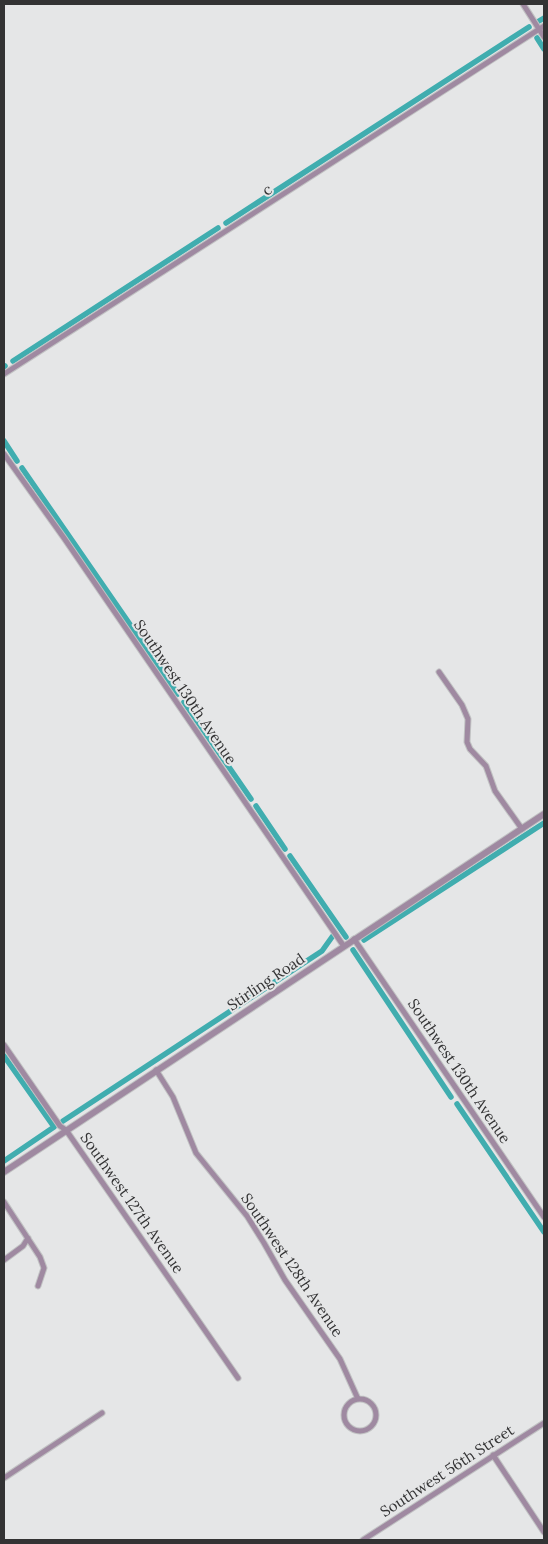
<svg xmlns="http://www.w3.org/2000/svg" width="548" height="1544" viewBox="0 0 548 1544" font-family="Lora,serif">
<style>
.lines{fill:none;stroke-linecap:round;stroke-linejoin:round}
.canal{stroke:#40adaf;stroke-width:5.5}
.minor-casing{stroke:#c1c2c3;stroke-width:7}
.tertiary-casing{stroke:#c1c2c3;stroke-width:8}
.minor{stroke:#9f89a1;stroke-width:5}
.tertiary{stroke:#9f89a1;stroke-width:6}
.labels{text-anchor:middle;stroke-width:4;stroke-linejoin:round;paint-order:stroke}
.street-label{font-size:15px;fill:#333334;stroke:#e5e6e7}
</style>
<rect width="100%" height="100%" fill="#e5e6e7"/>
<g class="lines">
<path class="canal" d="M539 21 544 18
M537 38 544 49
M226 223 529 27
M13 361 218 228
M4 367 5 366
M4 441 17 461
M22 468 178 694
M184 702 251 799
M256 806 285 849
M290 856 346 937
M364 940 544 823
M353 950 451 1097
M4 1056 54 1127 4 1161
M457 1104 544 1232
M63 1121 322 951 332 937"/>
<g class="minor-casing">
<path id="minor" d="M523 4 544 37
M4 374 544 26
M4 454 64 538 343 945
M439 672 462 705 468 719 467 742 470 749 486 766 495 791 522 829
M354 939 544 1217
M4 1045 60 1126 66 1130 238 1378
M156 1070 173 1097 196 1153 247 1216 264 1243 285 1280 340 1359 358 1399
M4 1202 40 1257 44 1268 38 1286
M4 1260 23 1246 28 1238
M344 1415a16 16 0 1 1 32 0a16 16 0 1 1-32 0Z
M493 1455 544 1532
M4 1478 102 1413
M363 1540 544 1423"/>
</g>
<g class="tertiary-casing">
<path id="tertiary" d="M4 1172 544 814"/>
</g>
<use href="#minor" class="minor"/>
<use href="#tertiary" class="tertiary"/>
</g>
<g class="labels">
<g class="street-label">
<text transform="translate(267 190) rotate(-33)" y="5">c</text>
<text transform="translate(185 692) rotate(56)" y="5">Southwest 130th Avenue</text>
<text transform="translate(266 982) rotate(-34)" y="5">Stirling Road</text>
<text transform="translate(459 1071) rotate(56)" y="5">Southwest 130th Avenue</text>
<text transform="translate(132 1203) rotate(55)" y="5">Southwest 127th Avenue</text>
<text transform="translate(292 1265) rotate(56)" y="5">Southwest 128th Avenue</text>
<text transform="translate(447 1471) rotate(-33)" y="5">Southwest 56th Street</text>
</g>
</g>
<rect width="548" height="1544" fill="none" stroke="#333334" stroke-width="10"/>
</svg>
